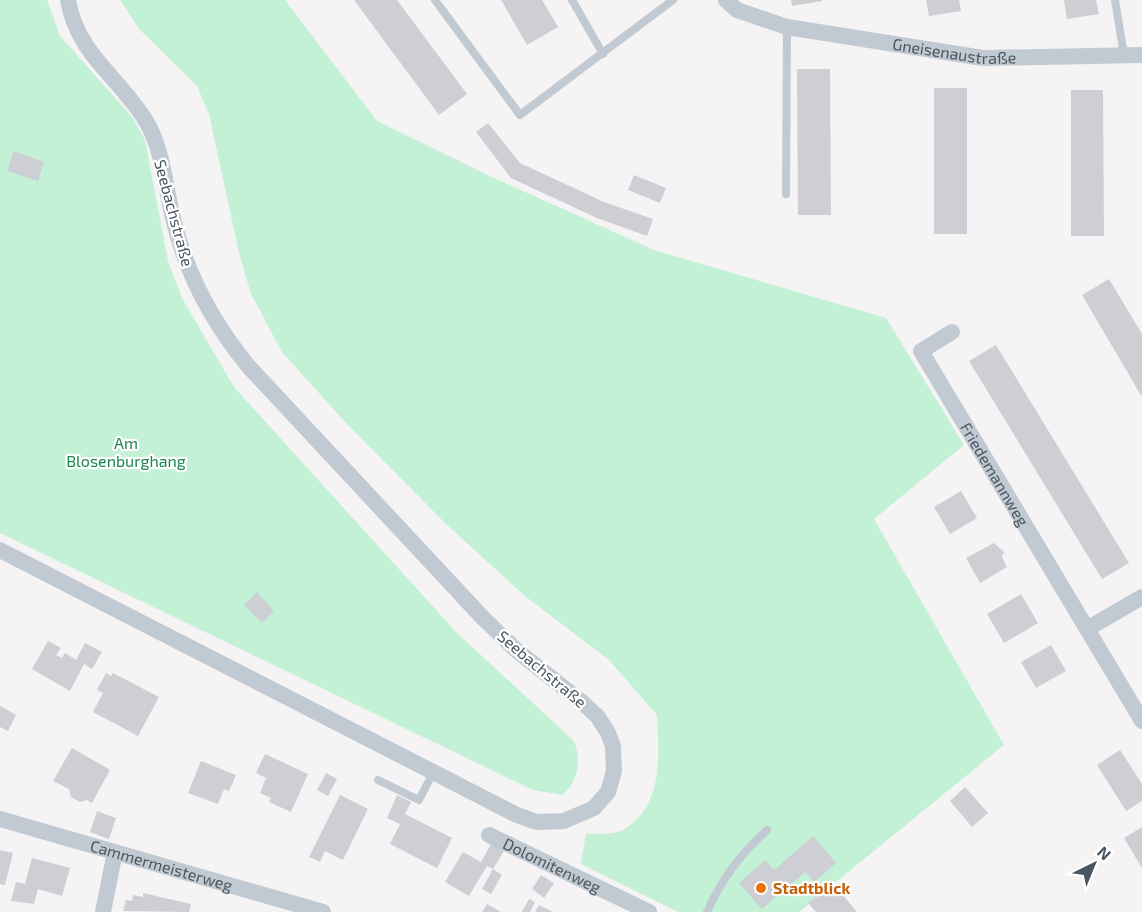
<svg xmlns="http://www.w3.org/2000/svg" width="1142" height="912" viewBox="0 0 1142 912" font-family="'Exo 2',sans-serif">
<style>
.green{fill:#c3f1d5}
.building{fill:#cdcfd5}
.lines{fill:none;stroke-linecap:round;stroke-linejoin:round}
.service{stroke:#c1cad2;stroke-width:8}
.minor{stroke:#c1cad2;stroke-width:16}
.food-dot{fill:#e8710a;stroke:#fff;stroke-width:2}
.labels{text-anchor:middle;stroke-width:4.5;stroke-linejoin:round;paint-order:stroke}
.street-label{font-size:16px;fill:#4a5661;stroke:#fff}
.park-label{font-size:16px;fill:#17864f;stroke:#fff}
.food-label{font-size:16px;font-weight:bold;fill:#c56008;stroke:#fff;text-anchor:start}
</style>
<rect width="100%" height="100%" fill="#f5f3f3"/>
<path class="green" d="M0 0H47L60 36 132 117 145 140 168 261 182 298 234 387 456 632 574 741C582 762 578 780 563 795L533 790 0 533Z
M120 0H285L377 121 492 177 654 250 886 318 964 445 874 519 1004 745 799 912H678L581 864 586 834C596 833 615 835 623 830 664 806 659 755 657 715L609 660 525 596 446 524 346 423 282 352 251 294 239 253 209 114 197 86 139 29Z"/>
<path class="building" d="M354 0H397L467 94 439 115Z
M501 0H542L558 27 527 45Z
M791 0H822V1L792 6Z
M926 0H959L961 11 929 16Z
M1064 0H1096L1099 14 1067 19Z
M797 69H830L831 215H798Z
M934 88H967V234H934Z
M1071 90H1103L1104 236H1071Z
M488 123 520 163 604 202 653 219 647 236 597 218 511 178 476 132Z
M14 151 44 162 38 181 7 171Z
M634 175 666 188 660 203 628 190Z
M1109 279 1142 334V397L1082 295Z
M996 345 1129 563 1102 579 969 361Z
M961 491 977 518 950 534 934 507Z
M994 543 1004 552 1002 557 1007 567 980 583 966 558Z
M257 592 274 611 262 623 244 605Z
M1021 594 1038 623 1004 643 987 614Z
M48 641 61 648 56 655 62 658 65 653 76 660 85 643 102 652 92 669 84 664 70 691 32 669Z
M1051 645 1066 671 1036 688 1021 662Z
M106 673 111 676 113 673 159 697 138 736 93 712 103 693 97 690Z
M0 706 16 715 8 731 0 727Z
M72 748 110 770 92 803 87 800 80 802 71 797 69 789 53 781Z
M1120 750 1142 784V801L1126 811 1097 765Z
M265 754 308 774 291 812 269 802 271 798 260 793 266 778 256 773Z
M201 761 236 775 229 791 224 789 218 804 188 793Z
M326 773 337 779 328 796 317 790Z
M965 787 988 813 972 827 950 801Z
M340 795 368 809 343 860 325 851 320 862 309 857Z
M397 795 411 802 405 814 452 838 437 868 390 844 400 824 387 818Z
M97 811 116 818 109 839 90 832Z
M1142 827V868L1124 838Z
M813 836 836 863 814 882 805 872 762 909 739 883 765 860 774 870Z
M491 844 504 851 493 869 487 866 469 896 445 882 463 852 481 862Z
M0 850 13 853 5 885 0 884Z
M32 858 70 868 62 896 38 889 34 904 11 901 16 882 25 884Z
M493 869 502 875 491 894 482 889Z
M541 875 554 883 544 898 532 889Z
M833 883 857 912H816L808 903Z
M143 893 191 904 189 912 123 911 126 900 132 901 133 895 143 897Z
M529 899 535 902 530 912H522Z
M487 904 501 912H482Z
M539 905 553 912H535Z"/>
<g class="lines">
<path class="service" d="M435 0 520 115 673 0
M572 0 603 54
M1115 0 1124 55
M786 194 787 27
M378 780 419 800 433 773
M707 912C722 878 740 855 767 830"/>
<g class="minor">
<path id="s1" d="M726 0 737 10 787 27 983 58 1142 55"/>
<path id="s2" d="M952 332 921 351 1142 721"/>
<path d="M0 550 517 815 537 822 564 821 594 808 608 792 614 771 613 746 608 733 598 717 583 703 516 650 483 618 249 367C212 322 186 274 173 218 165 186 163 149 146 121 119 77 77 54 68 0"/>
<path d="M1087 629 1142 597"/>
<path id="s3" d="M0 819 323 912"/>
<path id="s4" d="M489 835 649 912"/>
<path d="M103 912 115 852"/>
</g>
</g>
<circle class="food-dot" cx="761" cy="888" r="6"/>
<g class="labels">
<g class="street-label">
<text dy="6" stroke="none"><textPath href="#s1" startOffset="237">Gneisenaustraße</textPath></text>
<text transform="translate(174 213) rotate(75)" y="6">Seebachstraße</text>
<text dy="6" stroke="none"><textPath href="#s2" startOffset="180">Friedemannweg</textPath></text>
<text transform="translate(542 669) rotate(40)" y="6">Seebachstraße</text>
<text dy="6" stroke="none"><textPath href="#s3" startOffset="168">Cammermeisterweg</textPath></text>
<text dy="6" stroke="none"><textPath href="#s4" startOffset="70">Dolomitenweg</textPath></text>
</g>
<g class="park-label">
<text x="126" y="449">Am<tspan x="126" dy="18">Blosenburghang</tspan></text>
</g>
<g class="food-label">
<text x="773" y="894">Stadtblick</text>
</g>
</g>
<g transform="translate(1094 864) rotate(43)" stroke="#ffffff" stroke-width="4.5" paint-order="stroke">
<path d="M0-4.5L10 22L0 15L-10 22Z" fill="#4a5661"/>
<text y="-9" font-size="16" font-weight="bold" text-anchor="middle" fill="#4a5661">N</text>
</g>
</svg>
